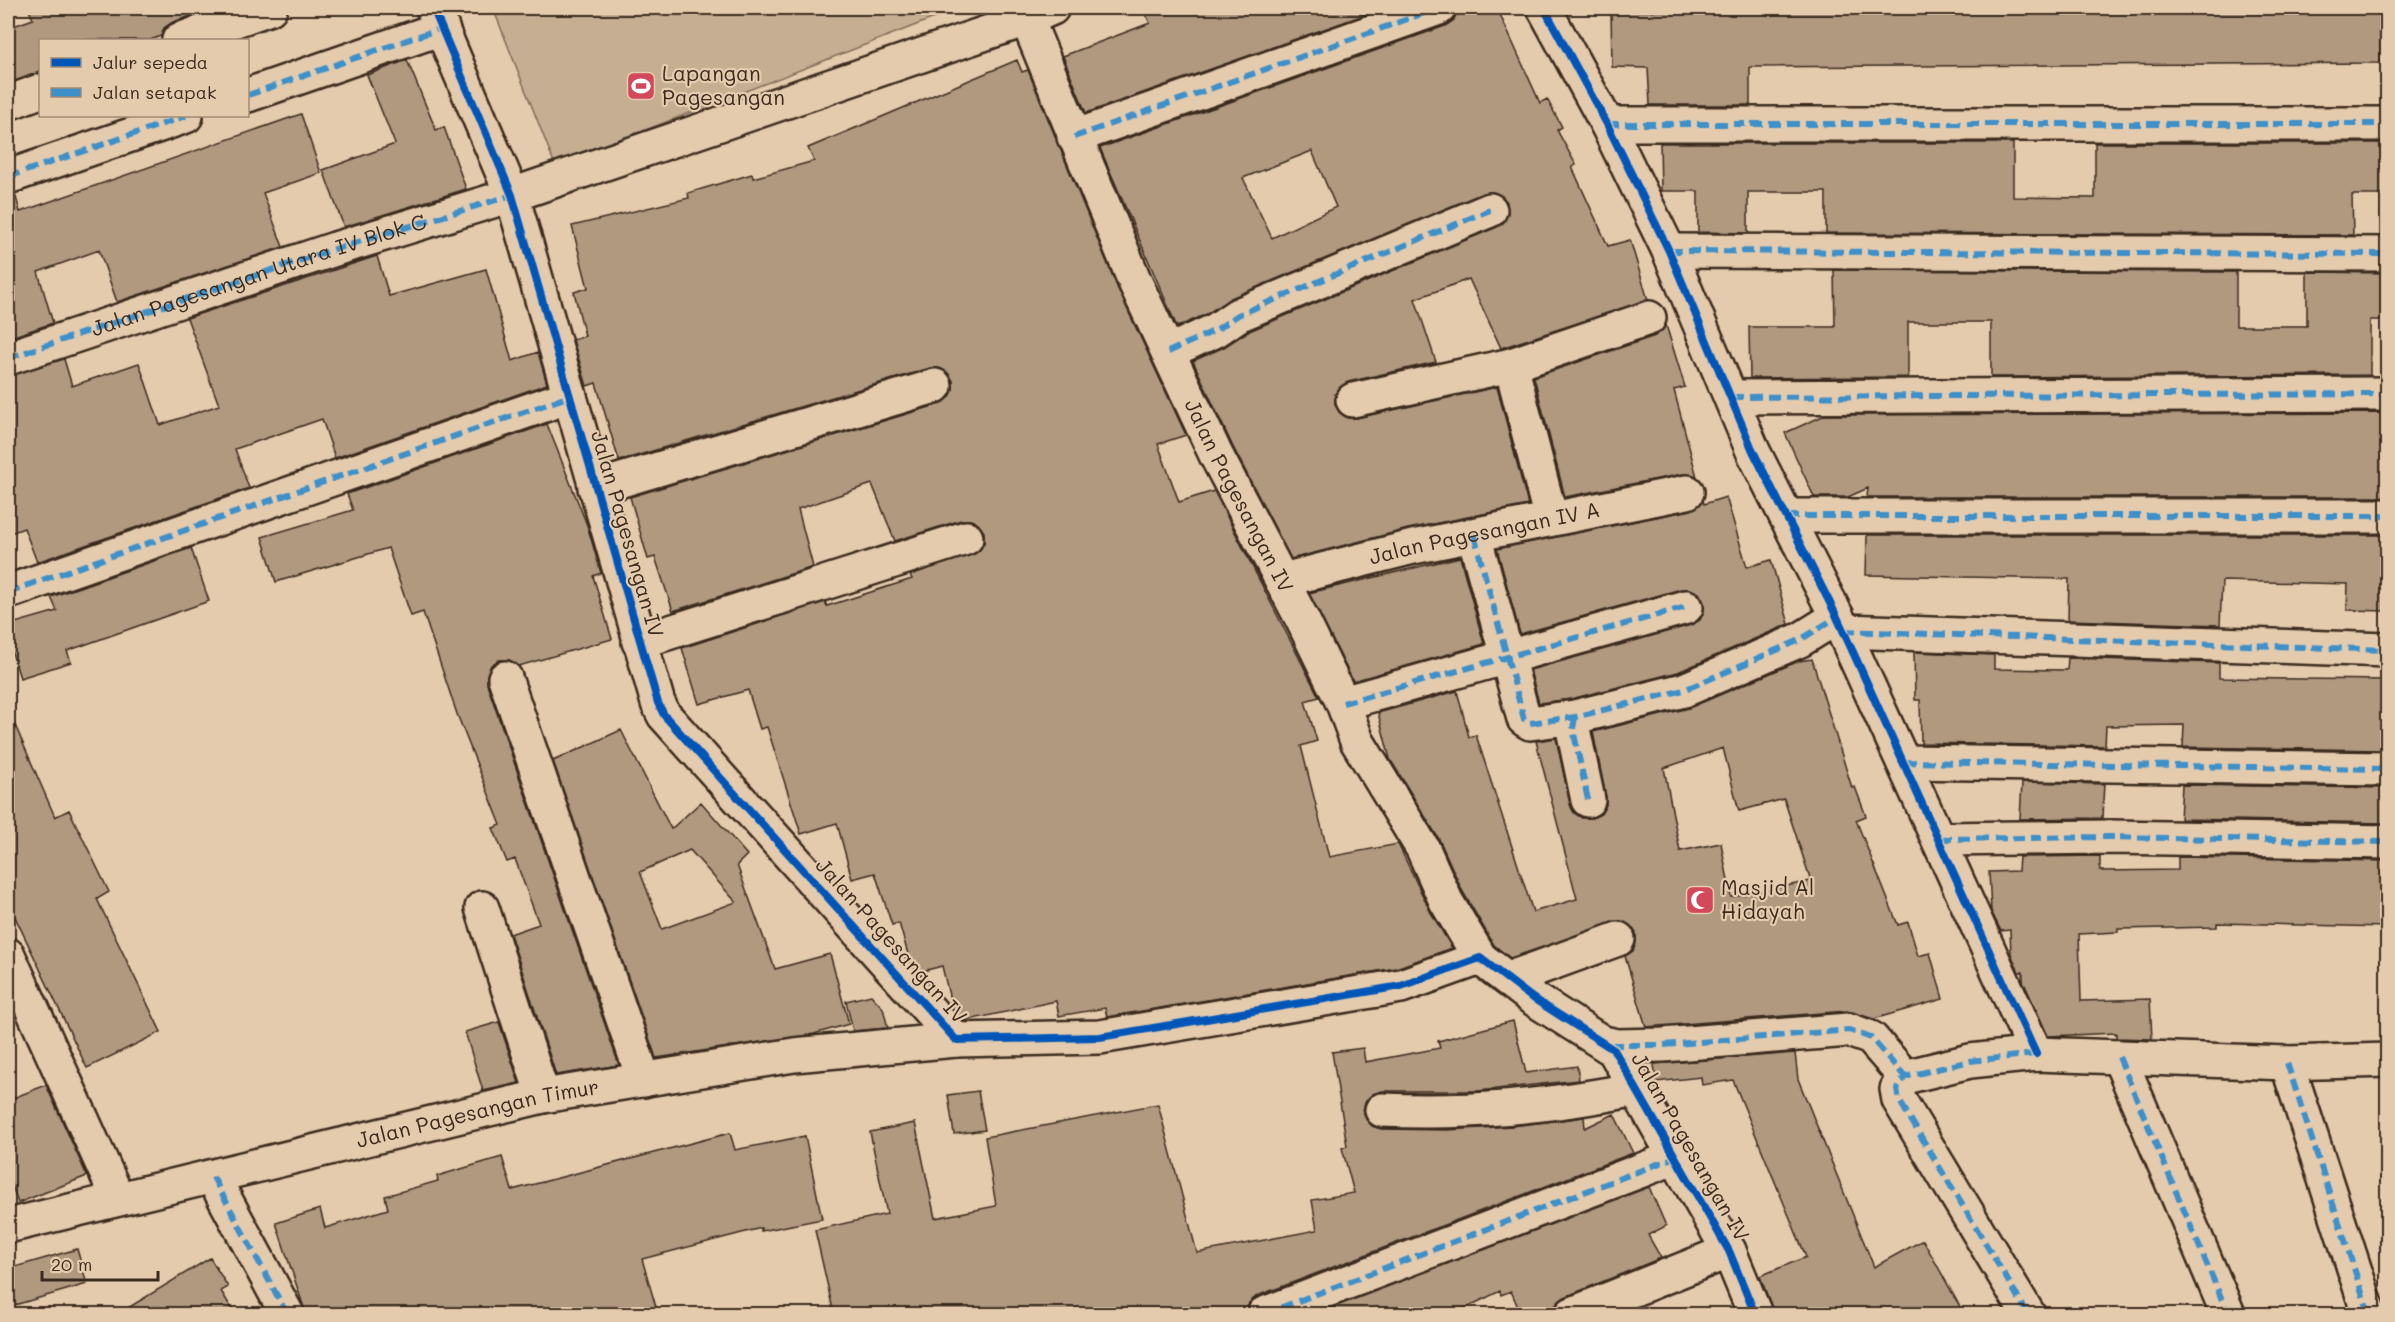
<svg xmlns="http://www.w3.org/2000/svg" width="2395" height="1322" viewBox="0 0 2395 1322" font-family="Mali,sans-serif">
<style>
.green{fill:#c6ae93;stroke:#806c58;stroke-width:1.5}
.building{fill:#b19980;stroke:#3b2a1e;stroke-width:1.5;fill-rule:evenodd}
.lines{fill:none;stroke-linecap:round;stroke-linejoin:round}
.minor-casing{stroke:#3b2a1e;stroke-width:38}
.minor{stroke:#e5cbad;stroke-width:33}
.quiet{stroke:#3e90ca;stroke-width:6;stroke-dasharray:12 6;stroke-linecap:butt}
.cycleway-casing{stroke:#e5cbad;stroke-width:11}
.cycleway{stroke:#0057b8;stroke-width:8}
.labels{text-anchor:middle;stroke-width:4.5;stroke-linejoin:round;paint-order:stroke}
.poi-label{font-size:21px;fill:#3b2a1e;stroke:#e5cbad;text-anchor:start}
.street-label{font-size:21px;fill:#3b2a1e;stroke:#e5cbad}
</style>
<rect width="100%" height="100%" fill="#e5cbad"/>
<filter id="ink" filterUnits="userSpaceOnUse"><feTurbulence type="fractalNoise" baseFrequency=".0167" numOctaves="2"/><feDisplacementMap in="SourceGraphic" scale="12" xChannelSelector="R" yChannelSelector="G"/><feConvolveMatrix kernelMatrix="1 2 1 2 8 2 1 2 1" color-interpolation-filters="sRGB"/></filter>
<g filter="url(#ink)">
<path class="green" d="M493 8H960L555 165Z"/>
<path class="building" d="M28 8H215L173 22 164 28 161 36 150 40 40 39V73L8 83V28L33 19Z
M1143 8H1384L1086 113 1063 56 1150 23Z
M1457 8H1497L1540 103 1547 99 1562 127 1557 130 1576 165 1572 167 1608 246 1630 240 1648 300 1501 348 1469 279 1415 299 1436 362 1348 382 1340 387 1335 394V403L1339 412 1347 418H1357L1497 387 1528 505 1408 529 1291 559 1233 447 1193 361 1224 347 1247 332 1497 227 1504 222 1508 213 1507 202 1502 196 1493 192 1483 193 1231 298 1207 314 1177 327 1100 148 1445 26 1454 20ZM1312 151 1336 207 1272 238 1243 178Z
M2123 8H2379L2381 63 1750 67V105H1650L1648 68 1612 67 1611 11Z
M407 60 436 130 444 127 466 189 344 227 323 170 395 144 367 75Z
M1017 60 1022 72 1028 70 1118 289 1186 435 1158 444 1179 502 1214 491 1319 697 1305 701 1317 741 1301 746 1329 857 1398 844 1430 911 1452 948 1396 968 1107 1017 1105 1008 1059 1016 1056 1001 964 1021 952 1008 942 966 920 972 910 961 899 923 892 925 875 873 852 879 837 823 801 834 767 727 760 729 748 690 699 704 682 648 825 602 827 606 912 579 910 575 979 551 984 543V532L978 524 971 520H961L895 541 872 484 798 509 813 567 673 611 655 557 648 559 630 497 940 404 949 398 953 390V381L947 372 939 368H930L619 461 596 383 587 386 573 340 585 336 574 292 588 288 572 226 689 198 688 193 752 174 753 178 814 161 808 148Z
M301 114 321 173 263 193 283 247 117 302 99 250 38 272 53 323 8 338V198L16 197 20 212Z
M1660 143H2013V197L2095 198V143H2388V195H2352L2353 235 1826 233V192H1748V233L1698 232V191H1661Z
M377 256 389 296 486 269 512 361 538 352 547 384 335 458 322 419 235 449 249 488 37 562 24 528 8 534V376L64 359 72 386 139 363 160 425 219 405 187 318Z
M1834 270 2236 272V326H2307V272L2388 273V320H2370V375L1991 377V322H1908V377L1750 378 1749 327H1835Z
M1666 325 1685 387 1674 390 1697 477 1683 474 1565 497 1534 377 1655 336Z
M2388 413V497H1867L1868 488 1848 497H1814L1785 433 1825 415Z
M547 424 587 525 601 573 593 576 612 639 519 666 509 660H499L491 665 487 675V684L619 1065 556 1075 510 934 539 924 515 859 507 862 493 828 501 825 457 714 423 612 411 616 388 548 276 582 262 537 353 510 347 494Z
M1726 497 1747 567 1771 560 1789 624 1678 672 1571 699 1539 703 1530 670 1691 625 1700 620 1704 611V603L1699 593 1690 589H1681L1520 634 1497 549 1691 510 1703 500 1704 504Z
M1867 535H2388V611L2347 610 2348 584 2222 581 2220 625 2068 620 2069 579 1866 575Z
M191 548 209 601 67 651 71 662 20 678 8 640V625L57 611 51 597Z
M1460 557 1484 644 1353 681 1309 593Z
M1914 652 1994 655V669L2067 670 2068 658 2219 663V678L2388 680V750L2183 747 2184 725 2106 726 2105 746 1921 743 1920 700H1915Z
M1812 659 1852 788 1855 787 1866 816 1856 820 1898 925 1908 922 1918 956 1930 953 1943 999 1874 1019 1847 1011 1646 1027 1625 956 1633 951 1636 943V933L1630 925 1621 921 1510 958 1494 945 1463 892 1439 839 1390 759 1378 713 1457 691 1469 737 1476 735 1533 912 1577 899 1536 741 1556 738 1570 804 1574 813 1582 818H1592L1601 814 1606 805V797L1593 732 1689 708 1799 661ZM1723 748 1739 811 1784 799 1811 881 1731 897 1721 843 1680 851 1664 768Z
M8 709 55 817 69 810 109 892 97 899 161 1032 87 1068 8 902Z
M621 730 671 829 701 802 747 855 737 865 775 969 830 954 849 1024 814 1034 656 1058 553 761ZM690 850 736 902 662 929 640 872Z
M2022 782 2104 784 2102 818 2020 819Z
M2182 785 2388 788V823L2180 819Z
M2100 856V871L2178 870V857L2388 861V927L2217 923V927L2118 929V932L2079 934 2081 1001 2150 999 2152 1039 2116 1038V1033L2048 1036 2023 981V972H2019L2011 954 2010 930 2001 931 1991 911 1989 872 2018 871 2019 857Z
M871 995 883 1008 888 1028 853 1031 846 1001Z
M1513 1021 1526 1073 1577 1066 1579 1080 1478 1091H1382L1373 1094 1366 1101 1363 1110 1366 1119 1372 1126 1381 1129 1448 1130 1512 1126 1584 1117 1585 1128 1614 1114 1633 1153 1257 1296 1249 1303 1246 1314H834L815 1230 887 1214 870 1132 915 1123 935 1218 996 1206 985 1137 1158 1104 1197 1253 1317 1230 1312 1200 1354 1193 1342 1148 1347 1146 1332 1052 1363 1048 1365 1062 1440 1048 1438 1041Z
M499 1022 519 1083 483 1091 465 1032Z
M1795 1053 1798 1079 1874 1267 1923 1240 1964 1314H1774L1760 1276 1806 1257 1733 1080 1702 1085 1701 1077 1656 1082 1654 1064Z
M46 1085 87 1176 18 1203 8 1175V1100Z
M978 1091 985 1130 954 1134 948 1095Z
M730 1133 735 1150 805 1136 822 1219 761 1231V1228L642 1259 658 1314H306L276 1223 320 1209 325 1228 388 1209 385 1196 438 1181 437 1176 502 1157 512 1190Z
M1649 1187 1666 1226 1648 1235 1661 1258 1565 1297 1557 1303 1554 1314H1521L1511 1291 1501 1295 1500 1291 1453 1314H1315Z
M77 1249 87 1284 8 1307V1269Z
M210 1258 228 1287 221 1291 235 1314H118Z"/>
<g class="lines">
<g class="minor-casing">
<g id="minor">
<path d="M433 8 512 195 658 703 664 715 956 1040 1100 1037 1401 986 1480 958 1531 997 1614 1050 1729 1251 1755 1314"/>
<path d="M1544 8 1607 124 1669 251 1753 451 1837 617 2036 1054"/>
<path id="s1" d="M1027 19 1135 282 1216 455 1302 619 1343 703 1357 741 1423 849 1446 901 1480 958"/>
<path d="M179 40 270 8"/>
<path d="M248 95 442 28"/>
<path d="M8 103 40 91"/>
<path d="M1607 124H2388"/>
<path d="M1074 137 1439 8"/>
<path d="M8 177 186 116"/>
<path d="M1669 251 2388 254"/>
<path d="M1168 352 1216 330 1238 315 1490 210"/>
<path id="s2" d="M8 358 335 249 512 195 1027 19 1052 8"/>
<path d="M1731 397 2388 394"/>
<path d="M1353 400 1511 365"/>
<path d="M595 488 935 386"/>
<path d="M1786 516H2388"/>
<path d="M1551 519 1511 365 1649 318"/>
<path d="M1474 535 1524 719 1530 723 1575 717 1684 690 1800 640 1837 617"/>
<path id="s3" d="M1283 580 1413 547 1687 492"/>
<path d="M8 592 570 396"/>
<path d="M1844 631 2388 650"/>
<path d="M639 642 966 538"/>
<path d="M505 678 644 1080"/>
<path d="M1343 703 1686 607"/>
<path d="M1575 717 1573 729 1588 800"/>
<path d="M1904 762 2388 769"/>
<path d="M1940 839 2111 837 2388 842"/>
<path d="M482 908 543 1096"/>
<path d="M8 955 118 1199"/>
<path d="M1508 979 1618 939"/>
<path d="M1608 1044 1616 1046 1663 1045 1849 1030 1871 1038 1905 1077"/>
<path d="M2119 1057 2228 1314"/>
<path d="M2287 1063 2369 1314"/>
<path d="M1382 1110C1472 1114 1549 1106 1637 1089"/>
<path d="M213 1177 287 1314"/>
<path id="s4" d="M8 1226 543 1096 794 1055 956 1040"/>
<path d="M1264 1314 1676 1157"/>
<path d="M1572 1314 1729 1251"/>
<path d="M2028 1314 1899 1100 1897 1089 1905 1077 1970 1061 2036 1054 2287 1063 2388 1060"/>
</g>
</g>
<use href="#minor" class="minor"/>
<path class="quiet" d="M248 95 442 28
M1607 124H2388
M1074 137 1439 8
M8 177 186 116
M1669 251 2388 254
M1168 352 1216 330 1238 315 1490 210
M8 358 335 249 512 195
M1731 397 2388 394
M1786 516H2388
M1474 535 1524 719 1530 723 1575 717 1684 690 1800 640 1837 617
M8 592 570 396
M1844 631 2388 650
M1343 703 1686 607
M1575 717 1573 729 1588 800
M1904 762 2388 769
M1940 839 2111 837 2388 842
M1610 1045H1663L1849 1030 1871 1038 1905 1077
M2119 1057 2228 1314
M2287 1063 2369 1314
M213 1177 287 1314
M1264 1314 1676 1157
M2028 1314 1899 1100 1897 1089 1905 1077 1970 1061 2036 1054"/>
<g class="cycleway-casing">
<path id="cycleway" d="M433 8 512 195 658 703 664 715 956 1040 1100 1037 1401 986 1480 958 1531 997 1614 1050 1729 1251 1755 1314
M1544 8 1607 124 1669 251 1753 451 1837 617 2036 1054"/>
</g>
<use href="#cycleway" class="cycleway"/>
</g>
</g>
<defs>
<g id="stadium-square" transform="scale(1.5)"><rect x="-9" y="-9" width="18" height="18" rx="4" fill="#d1495b" stroke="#e5cbad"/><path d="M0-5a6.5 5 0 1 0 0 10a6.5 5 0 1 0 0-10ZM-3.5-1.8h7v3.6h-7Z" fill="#fff"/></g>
<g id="mosque-square" transform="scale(1.5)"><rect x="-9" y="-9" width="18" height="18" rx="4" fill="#d1495b" stroke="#e5cbad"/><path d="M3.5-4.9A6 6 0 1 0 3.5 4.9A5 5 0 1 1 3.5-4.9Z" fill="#fff"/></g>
</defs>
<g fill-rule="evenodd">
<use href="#stadium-square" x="641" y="86"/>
<use href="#mosque-square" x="1700" y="900"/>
</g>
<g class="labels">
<g class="poi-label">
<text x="662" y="81">Lapangan<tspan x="662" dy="24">Pagesangan</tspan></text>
<text x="1721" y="895">Masjid Al<tspan x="1721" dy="24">Hidayah</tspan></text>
</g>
<g class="street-label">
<text dy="7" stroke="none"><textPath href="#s2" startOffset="264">Jalan Pagesangan Utara IV Blok C</textPath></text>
<text dy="7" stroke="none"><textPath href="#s1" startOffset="522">Jalan Pagesangan IV</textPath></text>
<text transform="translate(627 534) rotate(74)" y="7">Jalan Pagesangan IV</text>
<text dy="7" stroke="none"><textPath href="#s3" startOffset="207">Jalan Pagesangan IV A</textPath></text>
<text transform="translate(891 941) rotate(48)" y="7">Jalan Pagesangan IV</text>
<text dy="7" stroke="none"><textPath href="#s4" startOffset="483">Jalan Pagesangan Timur</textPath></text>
<text transform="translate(1690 1147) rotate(60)" y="7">Jalan Pagesangan IV</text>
</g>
</g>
<rect width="2395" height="1322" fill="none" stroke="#e5cbad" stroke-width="30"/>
<rect x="15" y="15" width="2365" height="1292" fill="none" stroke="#3b2a1e" stroke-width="2" filter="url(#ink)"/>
<rect x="39" y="39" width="210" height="78" fill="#e5cbad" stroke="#a18b74" stroke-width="1.5"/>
<rect x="51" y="58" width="30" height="9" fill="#0057b8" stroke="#a18b74" stroke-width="1.5"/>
<text x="93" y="69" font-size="18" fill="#3b2a1e">Jalur sepeda</text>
<rect x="51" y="88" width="30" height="9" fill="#3e90ca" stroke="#a18b74" stroke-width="1.5"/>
<text x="93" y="99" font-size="18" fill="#3b2a1e">Jalan setapak</text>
<path d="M42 1271v9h116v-9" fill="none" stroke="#3b2a1e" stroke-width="3"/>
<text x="51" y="1271" font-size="18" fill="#3b2a1e" stroke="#e5cbad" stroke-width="4.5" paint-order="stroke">20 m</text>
</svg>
